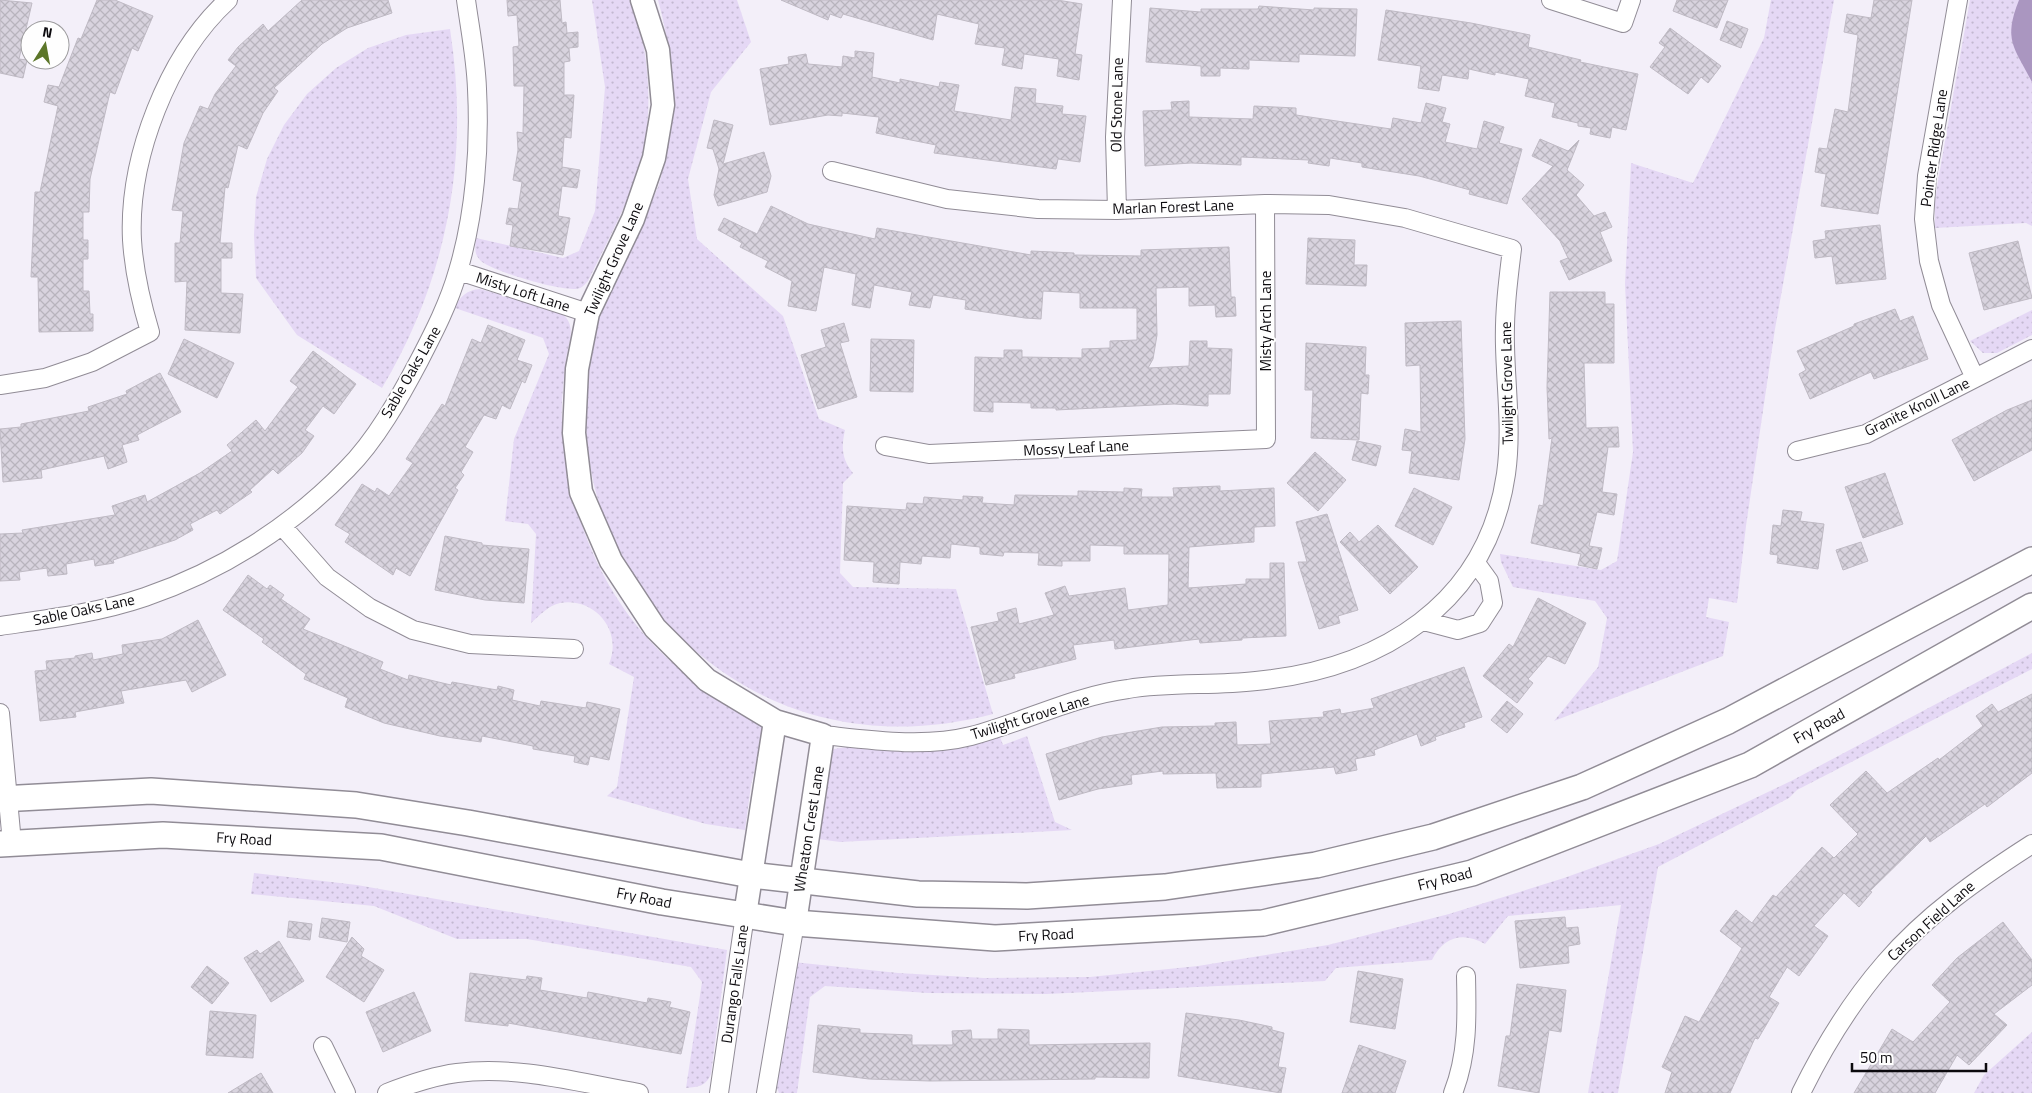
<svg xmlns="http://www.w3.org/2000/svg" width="2032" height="1093" viewBox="0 0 2032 1093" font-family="'Titillium Web',sans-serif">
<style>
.grass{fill:url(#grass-dots)}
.water{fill:#aa96c0}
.building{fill:url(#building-cross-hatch);stroke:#bfbac4}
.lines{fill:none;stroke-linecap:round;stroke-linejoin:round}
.minor-casing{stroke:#918c96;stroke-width:20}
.tertiary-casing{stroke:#918c96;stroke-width:25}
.secondary-casing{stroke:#918c96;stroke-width:28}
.minor{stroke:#fff;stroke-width:18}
.tertiary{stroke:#fff;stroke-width:22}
.secondary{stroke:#fff;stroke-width:25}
.labels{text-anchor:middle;stroke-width:4;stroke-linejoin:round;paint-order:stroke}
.street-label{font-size:15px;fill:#0c0a0e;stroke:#fefefe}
</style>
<defs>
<pattern id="grass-dots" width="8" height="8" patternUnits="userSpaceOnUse" patternTransform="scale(1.25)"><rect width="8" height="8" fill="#e5d8f5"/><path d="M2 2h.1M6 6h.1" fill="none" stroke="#c3b8d1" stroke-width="1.8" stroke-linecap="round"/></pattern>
<pattern id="building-cross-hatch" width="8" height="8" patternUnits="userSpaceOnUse" patternTransform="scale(1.25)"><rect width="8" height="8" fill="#d8d3de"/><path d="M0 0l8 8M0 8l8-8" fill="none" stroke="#b8b4bd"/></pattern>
</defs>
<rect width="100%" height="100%" fill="#f3eff9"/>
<path class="grass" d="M592 0H633C650 58 656 122 635 180 622 215 604 248 588 281 586 283 583 287 580 288 567 294 488 270 480 260 474 254 475 246 476 238L563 258 579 251 595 211 605 87Z
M658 0H737L751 42 711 92 688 179 697 239 783 316 819 419 845 430C841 448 842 459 853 473L843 483 840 573 853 587 956 589 993 714C898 739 802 728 720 670 608 590 561 455 598 322 611 275 640 232 658 187 665 167 666 147 668 126 672 78 671 47 658 0Z
M1771 0H1834L1775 329 1746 526 1737 603 1709 598 1706 617 1729 622 1723 656 1554 721 1598 667 1607 618 1595 601 1513 587 1501 562 1500 554 1601 570 1617 561 1633 452 1625 284 1631 163 1693 183 1764 38Z
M1970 0H2032V226L2026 223 1935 228V202L1938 181Z
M450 29C470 157 448 277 382 388L297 335 256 278 254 235 256 197 267 159 284 125 307 94 336 68 368 48 406 35Z
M480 289 559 311C564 316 569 319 570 326 573 336 567 350 566 360 563 384 560 411 563 436 571 523 608 608 675 665 700 687 729 703 757 720L762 728V740L751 785 745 830 706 824 607 796 617 787 634 677 609 664C623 631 595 597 560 603 549 605 539 616 531 623L536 534 528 524 505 521 514 439 549 354 543 338 455 308C460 296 467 290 480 289Z
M2032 310V335L1997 353H1983L1970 341Z
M2032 653V669L1797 790 1789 798 1658 867 1618 1093H1588L1621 905 1508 916 1485 944C1463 931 1443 937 1432 960L1336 968 1325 981 1046 994 928 993 825 986 810 997 797 1093H779L777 1088 793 962 898 973 984 978 1090 977 1198 966 1328 945 1449 914 1564 878 1659 844 1793 780Z
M1027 736 1055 822 1072 830 840 842 811 838 826 757 834 749 847 747 906 752 962 748 1000 737 1003 745Z
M254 873 357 885 727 950 711 1074C706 1086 699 1087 686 1088L702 982 691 967 527 939H457L374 906 251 894Z
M2032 1032V1093H1974L1984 1075Z"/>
<path class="water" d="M2019 0H2032V82C2014 47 2003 40 2019 0Z"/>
<path class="building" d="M0 0 32 3 19 59 27 60 23 78 0 73Z
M97 0H115L153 16 138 51 132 48 115 94 110 92 90 179 89 212H83V240H88V259H83V291H89L90 314H93V331L39 332 38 277H31L35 192H40L58 106 44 102 48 85 59 87 78 38 81 39Z
M302 0H388L392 13 347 28 322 44 274 88 278 91 263 113 247 149 238 145 228 188 225 187 220 243H232V258H221V293L243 294 240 333 185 330 187 281 175 282V243H180L183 211 172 210 184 143 200 106 208 109 215 94 236 66 228 60 238 47 263 24 268 31Z
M507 0H560L562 23 566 22 567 33 578 32V47L569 48 570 61 564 62V95H574L571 138 564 137 562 167 580 170 577 188 562 186 558 216 570 218 563 255 510 246 513 225 506 224 509 208 518 209 522 182 513 180 518 150 517 132 523 133 524 86H514L513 47 519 46 517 15 508 16Z
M781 0H1057L1082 4 1075 54 1082 55 1079 80 1057 76 1059 59 1024 54 1022 69 1002 65 1005 48 975 44 979 24 937 14 933 40 843 14 841 18 830 14 828 20Z
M1677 0H1728L1717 28 1673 11Z
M1874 0H1912L1878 214 1821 206 1826 174 1815 172 1819 148 1827 149 1835 109 1848 112 1858 35 1844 32 1847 14 1871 18Z
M1259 6 1314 10V8L1357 9 1355 56 1299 54V62L1249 60V69L1220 68V76H1201V66L1146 62 1150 8 1201 12V9H1258Z
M1386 10 1471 23 1530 35 1528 47 1581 60 1580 62 1638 74 1626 130 1612 127 1610 138 1590 134 1591 128 1578 126V123L1552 117 1555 103 1525 96 1529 79 1495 72V75L1469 69 1468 79 1442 75 1439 91 1418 88 1421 66 1378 60Z
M1727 21 1748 29 1741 48 1720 40Z
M1670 28 1721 66 1708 83 1701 77 1688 94 1650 67 1665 47 1659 43Z
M855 51 874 53 872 77 900 83V79L939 87 940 82 959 85 954 111 1011 120 1015 87 1036 89 1035 103 1063 106 1062 114 1086 116 1080 162 1058 159 1056 169 934 153 936 145 876 133 879 117 842 113V116L828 115 770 125 760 69 789 64 788 57 806 54 808 64 842 67 843 56 855 58Z
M1189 101V117L1253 119 1254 106 1296 108V115L1391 129 1393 118 1421 123 1426 103 1446 108 1442 122 1450 124 1445 142 1477 149 1484 121 1504 127 1499 143 1522 149 1507 204 1469 194 1470 190 1419 176 1362 167V163L1330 158 1329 166 1308 163 1309 160 1241 157V165L1191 163 1145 166 1143 111 1172 110 1171 102Z
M714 120 733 125 723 164 764 152 771 176 767 192 718 206 714 195 719 169 713 149 707 148Z
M1540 139 1568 151 1579 140 1567 170 1584 185 1576 195 1594 216 1605 212 1612 227 1600 232 1612 261 1569 280 1560 261 1568 258 1560 241 1522 199 1553 166 1532 156Z
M771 206 808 224 875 239 877 228 1031 255V251L1074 253V255L1141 256V250L1229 247 1231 297H1235L1236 316 1216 317 1215 305 1189 306V287L1156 288 1157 335 1153 359 1148 368 1189 366 1190 341H1207V348L1232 349 1230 394H1208V406L1174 404 1056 410V408H1031V403L993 402V412L974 411 975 357 1004 358V350H1022V357L1082 358V349L1110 348V341L1137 340V308H1080V293L1043 291 1041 319 1025 318 965 309 966 300 933 295 930 308 909 305 912 292 874 285 870 308 852 305 856 274 824 267 816 311 788 306 792 281 765 267 768 261 740 247 742 243 718 230 724 218 757 234Z
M1880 225 1886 279 1836 284 1832 256 1815 258 1813 241 1826 239 1825 231Z
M1308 238 1355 240 1354 265H1367L1366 286 1306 284Z
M2018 241 2032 298 1984 310 1969 253Z
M1550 292H1605V304H1614V363H1584L1586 428 1618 427 1619 447H1608L1602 492 1617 494 1614 515 1597 512 1589 546 1602 548 1597 569 1578 565 1581 554 1531 543 1539 505 1543 506 1552 438 1549 439 1547 387Z
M1895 309 1900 321 1913 316 1928 359 1874 379 1871 372 1810 399 1799 374 1806 370 1797 351 1854 326V324Z
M1461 321 1465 439 1459 480 1409 473 1412 451 1402 450 1405 429 1421 432 1420 365 1406 366 1405 323Z
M844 323 849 341 840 343 857 397 818 409 801 355 826 347 821 330Z
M488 325 525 340 517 360 532 365 525 383 522 381 510 409 502 405 496 419 484 415 465 447 473 452 461 472 464 475 455 488 458 490 410 576 396 568 393 575 345 542 350 534 335 525 362 484 375 492 377 488 389 496 413 463 406 459 442 404 445 406 472 339 481 343Z
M184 339 234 363 217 398 168 374Z
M871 339 914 340 913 392 870 391Z
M1306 343 1366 347 1365 375H1369L1368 394 1361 393 1359 440 1311 438 1313 390H1305Z
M313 351 356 384 334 414 323 406 305 430 314 436 302 453 278 474 273 469 250 490 252 492 220 514 217 510 190 524 193 530 175 540 113 560 114 563 95 566 94 559 66 564 67 574 48 576 47 568 19 572 20 580 0 581V534L23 533 22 530 115 515 112 506 145 495 147 502 200 473 232 451 227 445 256 420 265 431 298 387 290 381Z
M160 373 181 412 137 435 139 440 122 445 127 462 108 469 104 456 41 470 42 478 3 482 0 429 21 427V424L89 411 88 407 127 394 126 391Z
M2032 400V450L1974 481 1952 440 2007 410Z
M1357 441 1381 446 1376 466 1352 460Z
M1315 452 1346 480 1318 511 1287 483Z
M1885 473 1903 524 1863 538 1845 487Z
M1220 486V491L1274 488 1275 526 1254 527V542L1189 547 1188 588 1246 584V579H1270V563H1284L1286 636 1242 638V640L1200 643 1199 639 1115 649 1114 640 1073 645 1076 659 1014 674 1015 678 986 685 971 627 999 621 997 613 1016 608 1019 624 1054 615 1045 593 1065 586 1069 596 1125 588 1128 610 1168 605 1169 554H1124V546L1090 545V561H1062V566L1038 565 1039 553 1004 552 1003 556 980 554V547L951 544 950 558 922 556 921 564 900 562 899 584 873 582 874 562 844 560 847 506 906 510 907 503 923 504 924 497 963 500V496L983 497 982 503 1014 505 1015 495 1078 496V491L1124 492V488L1142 489 1141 497H1174L1173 488Z
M1414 488 1452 507 1433 545 1395 526Z
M1783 510 1802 512 1800 521 1824 524 1818 569 1777 563 1778 555 1770 554 1773 525 1781 526Z
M1327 514 1358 610 1338 616 1340 623 1319 629 1298 562H1307L1296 522Z
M1378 525 1418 567 1390 594 1340 542 1350 532 1359 542Z
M445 536 482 543V545L529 549 524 603 485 600 435 590Z
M1861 542 1868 561 1843 570 1836 550Z
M248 575 267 589 270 585 284 595 281 599 310 619 303 629 383 662 380 669 408 680 409 675 451 685 452 682 497 690 498 686 514 690 512 700 540 706 541 701 586 708 587 702 620 709 609 760 590 756 588 765 574 762 575 756 533 749V746L482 736 481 742 440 736 384 723 345 707 348 698 304 679 306 674 262 642 264 639 223 610Z
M1538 598 1586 623 1565 664 1548 656 1528 679 1533 683 1517 703 1483 676 1509 644 1513 647Z
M198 620 226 675 192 692 186 680 121 691 124 703 75 712 76 717 40 721 35 671 47 670 46 661 75 658V656L92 653 93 660 123 654 122 645 162 639Z
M1464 667 1482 717 1464 723 1465 727 1435 737 1436 740 1421 746 1417 734 1374 750 1375 755 1355 759 1357 770 1336 774 1334 767 1261 774V787L1217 788 1216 773 1163 774V771L1131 775 1132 784 1098 789 1059 800 1046 754 1102 737 1162 727 1215 726V723L1236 722 1237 745 1271 744 1269 721 1324 717 1323 712 1340 709 1341 714 1374 708 1371 699Z
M2032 694V773L1987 807 1985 804 1930 842 1926 836 1870 891 1872 892 1859 907 1844 893 1814 926 1828 936 1799 976 1787 967 1769 997 1779 1003 1758 1039 1755 1038 1730 1093H1665L1672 1072 1662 1067 1685 1016 1699 1022 1742 948 1720 931 1736 910 1752 923 1773 895 1776 897 1822 847 1834 858 1858 834 1830 805 1866 771 1887 793 1938 758 1939 760 1983 726 1976 716 1992 704 1998 712Z
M1507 701 1523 714 1507 733 1491 720Z
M1565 917 1566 928 1578 927 1580 944 1568 946 1569 963 1520 968 1515 921Z
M322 918 350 922 347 942 319 937Z
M289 921 312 924 310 940 287 937Z
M2003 922 2032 960V985L1994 1014 2007 1025 1969 1065 1957 1055 1935 1093H1854L1892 1029 1913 1042 1950 1002 1932 985 1957 958Z
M352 937 364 949 361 956 384 970 364 1002 326 977Z
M279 941 304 981 271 1002 244 958 257 950 260 954Z
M207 966 229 983 212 1004 191 987Z
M1358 971 1403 979 1395 1029 1350 1022Z
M470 973 526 980 527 976 542 978 540 990 587 998 588 992 647 1003 648 998 671 1002 669 1007 690 1012 681 1054 508 1023V1026L465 1021Z
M1517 984 1566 990 1561 1032 1549 1030 1539 1093 1498 1086 1506 1036H1510Z
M414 992 431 1031 383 1052 366 1012Z
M210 1011 256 1015 253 1058 206 1055Z
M1186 1013 1239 1020 1272 1027V1030L1284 1033 1278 1067 1286 1068 1281 1093 1178 1076Z
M818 1025 860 1029V1033L912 1035V1045H953L952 1031 971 1030 972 1039H998V1029L1029 1030V1045L1150 1043 1149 1078 1095 1077V1079L930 1081 869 1079 813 1072Z
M1359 1045 1406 1061 1395 1093H1342Z
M261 1073 273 1093H228Z"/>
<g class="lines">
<g class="minor-casing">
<path id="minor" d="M1551 0 1623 23 1631 0
M1958 0 1927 176 1924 219 1929 261 1941 305 1975 378
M1117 210 1115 137 1122 0
M459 271 588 313
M0 385 45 378 92 362 150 332C141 302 134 272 132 240 128 158 168 55 228 0
M885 446 929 454 1266 439 1265 204
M1797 451 1866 434 2032 349
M283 527 327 577 370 608 413 630 470 644 574 649
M1424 621 1458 630 1480 623 1493 603 1489 581 1476 563
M0 626C48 619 98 613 145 597 221 571 291 527 347 469 376 440 400 397 419 361 434 332 449 303 458 271 475 214 480 148 477 89 476 59 470 29 466 0
M0 713 12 843
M823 735C870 740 924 748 971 736 1024 722 1074 696 1128 689 1170 682 1214 686 1256 681 1380 669 1487 605 1506 474 1512 431 1506 389 1505 346 1504 313 1508 281 1512 249L1405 218 1329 205 1265 204 1117 210 1038 209 947 199 832 171
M323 1046 346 1093
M387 1093C410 1084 433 1076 457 1073 517 1065 580 1083 639 1093
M719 1093 745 915
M766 1093 795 923
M1453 1093C1468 1055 1467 1017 1466 976
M1801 1093C1823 1048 1852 1001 1885 963 1926 915 1979 878 2032 844"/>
</g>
<g class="tertiary-casing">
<path id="tertiary" d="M642 0 658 50 663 105 654 158 633 219 588 313 577 369 574 433 581 492 611 561 655 628 707 680 775 721 823 735 795 923
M745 915 775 721"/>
</g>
<g class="secondary-casing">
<path id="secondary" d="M0 799 151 791 356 805 468 823 751 875 918 894 1027 896 1165 887 1316 865 1433 837 1582 787 1728 721 2032 560
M0 844 163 835 381 847 662 902 795 923 995 938 1263 923 1472 873 1750 765 2032 606"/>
</g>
<use href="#minor" class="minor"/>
<use href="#tertiary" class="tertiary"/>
<use href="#secondary" class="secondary"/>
</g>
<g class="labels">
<g class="street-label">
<text transform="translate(1117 105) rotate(-89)" y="5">Old Stone Lane</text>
<text transform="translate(1934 148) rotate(-82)" y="5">Pointer Ridge Lane</text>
<text transform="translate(1173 207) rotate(-2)" y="5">Marlan Forest Lane</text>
<text transform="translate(614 259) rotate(-66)" y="5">Twilight Grove Lane</text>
<text transform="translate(523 292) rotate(18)" y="5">Misty Loft Lane</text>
<text transform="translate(1266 321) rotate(-90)" y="5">Misty Arch Lane</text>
<text transform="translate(411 372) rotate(-60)" y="5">Sable Oaks Lane</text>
<text transform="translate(1507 383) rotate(-91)" y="5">Twilight Grove Lane</text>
<text transform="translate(1917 407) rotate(-26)" y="5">Granite Knoll Lane</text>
<text transform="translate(1076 448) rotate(-3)" y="5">Mossy Leaf Lane</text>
<text transform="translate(84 610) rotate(-12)" y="5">Sable Oaks Lane</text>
<text transform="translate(1030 717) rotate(-17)" y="5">Twilight Grove Lane</text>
<text transform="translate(1819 726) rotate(-29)" y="5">Fry Road</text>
<text transform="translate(809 829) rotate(-81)" y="5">Wheaton Crest Lane</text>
<text transform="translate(244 839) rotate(3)" y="5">Fry Road</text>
<text transform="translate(1445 879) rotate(-14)" y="5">Fry Road</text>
<text transform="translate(644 898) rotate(11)" y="5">Fry Road</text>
<text transform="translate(1931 921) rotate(-42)" y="5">Carson Field Lane</text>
<text transform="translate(1046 935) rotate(-3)" y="5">Fry Road</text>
<text transform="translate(735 984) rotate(-82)" y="5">Durango Falls Lane</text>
</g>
</g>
<g transform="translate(45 45) rotate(11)"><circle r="24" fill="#fefefe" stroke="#9d9c9e"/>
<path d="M0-4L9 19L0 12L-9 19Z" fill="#5c7629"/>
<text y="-8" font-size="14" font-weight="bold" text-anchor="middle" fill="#0c0a0e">N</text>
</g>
<path d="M1852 1063v8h134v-8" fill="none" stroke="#0c0a0e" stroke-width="2.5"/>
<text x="1860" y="1063" font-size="15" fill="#0c0a0e" stroke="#fefefe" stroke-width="4" paint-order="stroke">50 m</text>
</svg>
